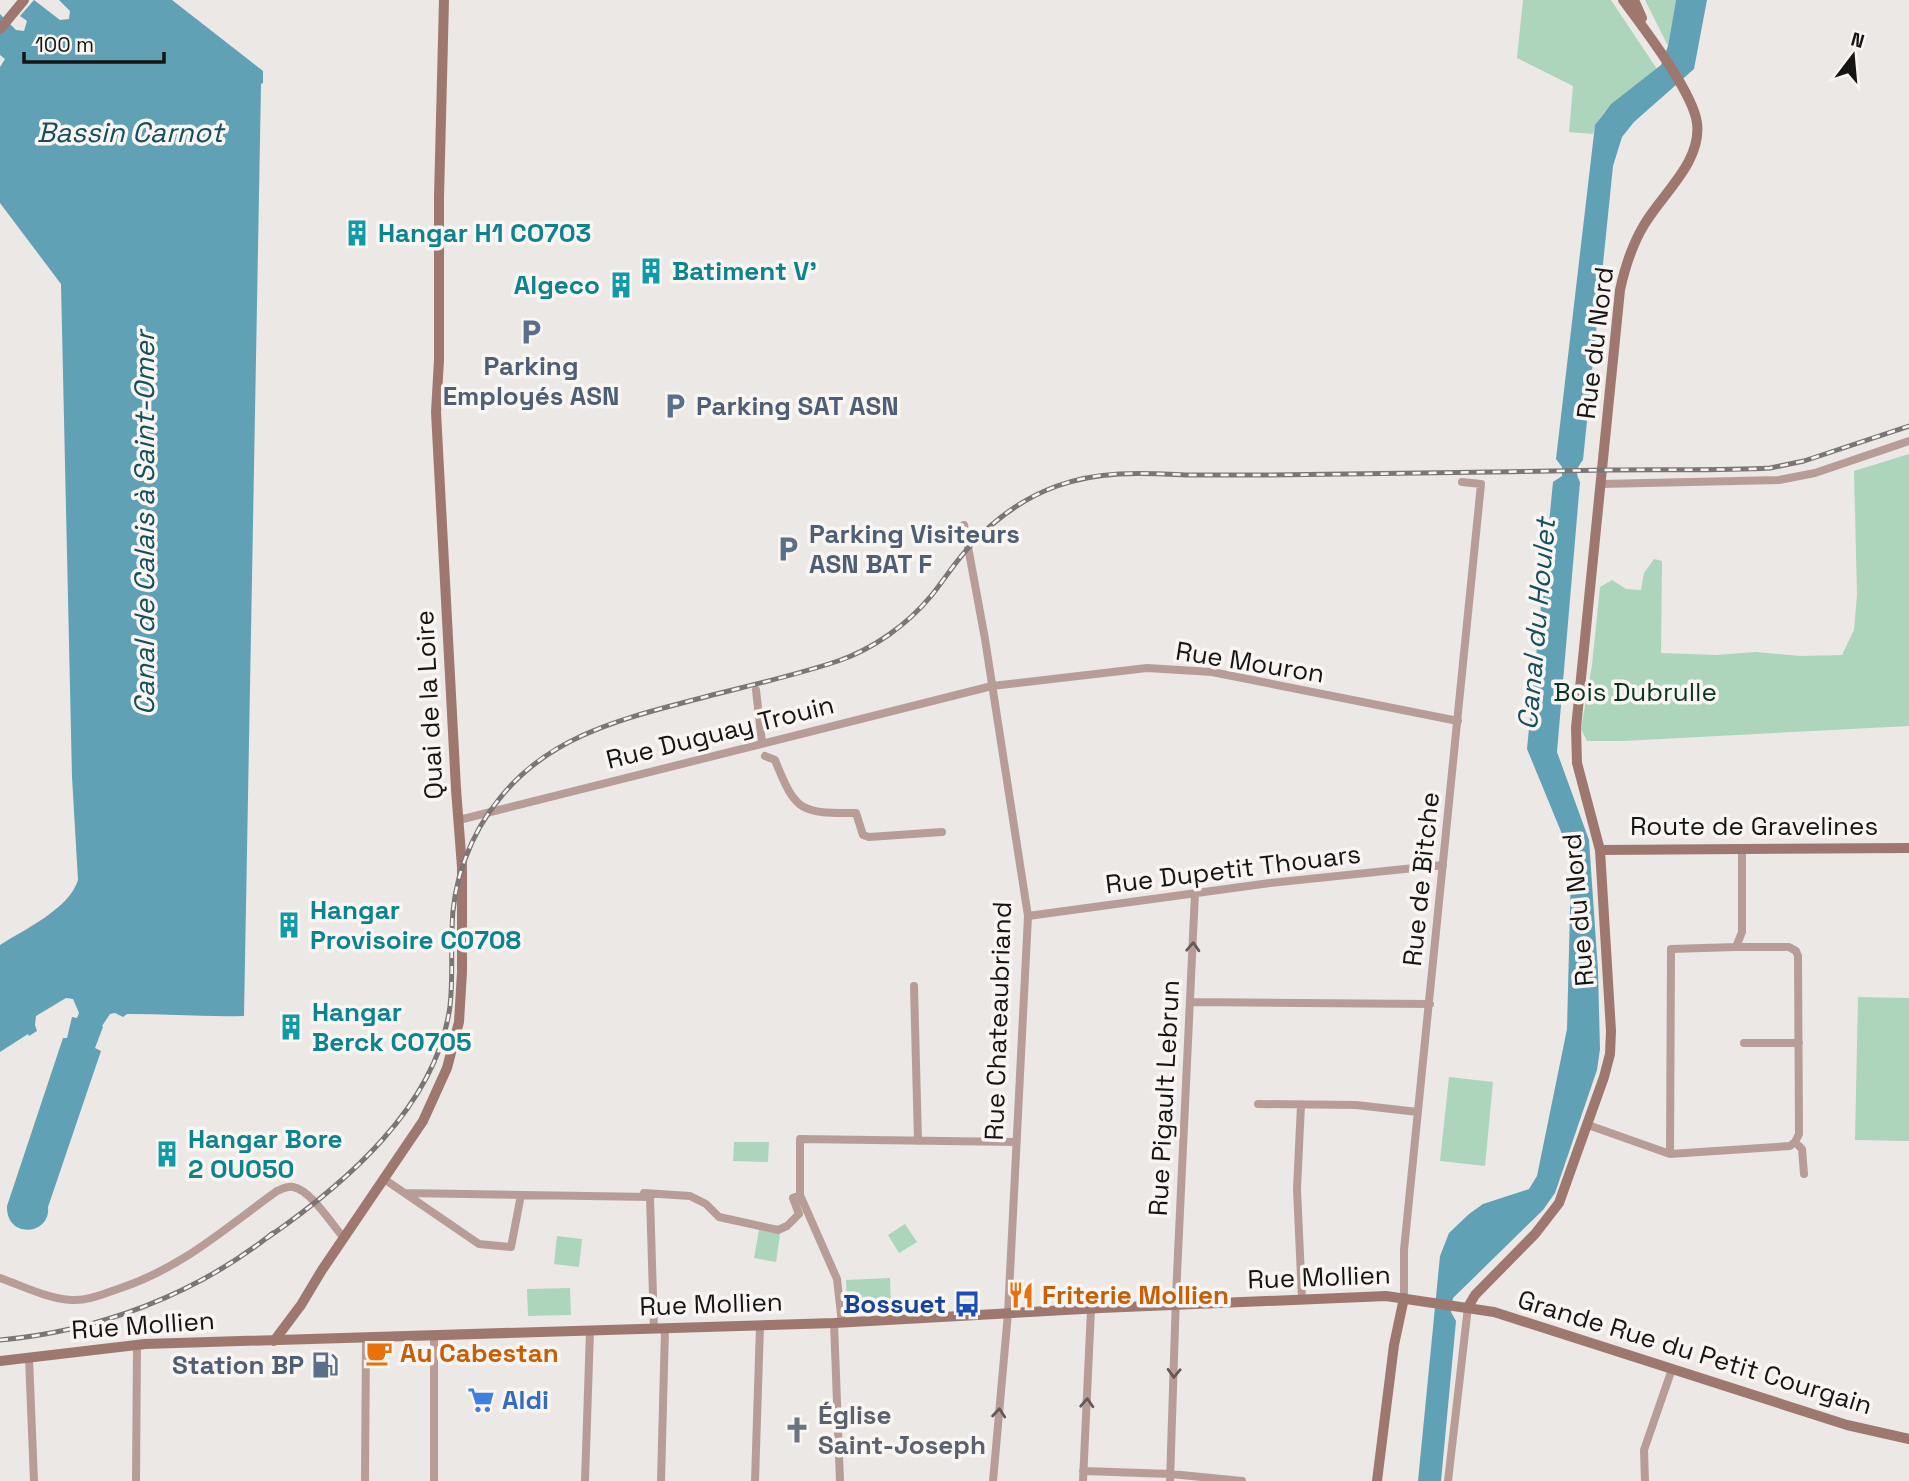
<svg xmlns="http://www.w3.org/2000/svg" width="1909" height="1481" viewBox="0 0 1909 1481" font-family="'Space Grotesk',sans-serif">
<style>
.green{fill:#acd5bc}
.water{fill:#60a1b6}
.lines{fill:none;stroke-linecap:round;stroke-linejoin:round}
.street{stroke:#b89d97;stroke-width:8}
.secondary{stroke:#9e786f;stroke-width:10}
.rail-casing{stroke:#797675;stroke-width:5}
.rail{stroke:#f9f5f3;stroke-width:2.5;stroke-dasharray:8;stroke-linecap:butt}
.oneway{stroke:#675956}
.labels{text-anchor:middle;stroke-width:7;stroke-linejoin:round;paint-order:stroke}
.culture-label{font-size:26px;font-weight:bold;fill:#0d838f;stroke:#f9f5f3;text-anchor:start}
.street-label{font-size:26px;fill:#161514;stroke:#f9f5f3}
.service-label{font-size:26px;font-weight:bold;fill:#4e5e75;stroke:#f9f5f3;text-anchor:start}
.park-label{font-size:26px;fill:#0a3621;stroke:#f9f5f3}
.food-label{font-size:26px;font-weight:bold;fill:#c56008;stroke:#f9f5f3;text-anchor:start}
.transit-label{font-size:26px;font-weight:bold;fill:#164399;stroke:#f9f5f3;text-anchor:end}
.shop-label{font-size:26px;font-weight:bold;fill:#366cbe;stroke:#f9f5f3;text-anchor:start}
.worship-label{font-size:26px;font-weight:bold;fill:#5b616d;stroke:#f9f5f3;text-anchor:start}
.water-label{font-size:28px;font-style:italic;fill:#164e5e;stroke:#f9f5f3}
</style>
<rect width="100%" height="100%" fill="#ece8e6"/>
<path class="green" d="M1523 0H1611L1657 69C1635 88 1600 104 1593 134L1569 132 1573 86 1517 58Z
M1645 0H1676L1668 46Z
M1909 454V726L1623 741H1587L1581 729 1592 665 1600 587 1612 580 1626 589 1641 590 1644 573 1654 559 1662 561 1661 653 1716 655 1756 652 1800 656 1842 655 1854 630 1857 595 1854 471Z
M1858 997 1909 998V1141L1855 1140Z
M1449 1077 1493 1082 1485 1166 1440 1161Z
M734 1142H769L768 1162 733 1161Z
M905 1224 917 1242 899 1253 888 1235Z
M759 1230 780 1234 776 1262 754 1258Z
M557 1236 582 1239 579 1267 554 1264Z
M890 1278 891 1305 847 1307 846 1280Z
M570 1288 571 1315 528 1316 527 1289Z"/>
<path class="water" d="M34 0 60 20 69 19 70 11 59 0H172L263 71V83L261 84 244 1016C205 1017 166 1014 127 1014L123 1017 115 1013 110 1014 102 1026 103 1027 95 1048 101 1051 48 1207C51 1235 6 1240 7 1206L63 1038H67L72 1017 77 1018 79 1013 73 999 66 998 36 1016 35 1025 37 1031 29 1036 28 1034 0 1052V945C25 929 69 909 78 880L72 777 61 284 0 203V67L5 59 0 55V14L16 30 24 31 27 21 20 16Z
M1676 0H1707L1694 69 1634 122 1622 137 1613 166 1583 460C1577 467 1575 473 1580 482L1557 752 1589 840 1598 971 1600 1049 1597 1070 1555 1193 1543 1210 1453 1298 1451 1312 1456 1321 1441 1481H1418L1440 1256 1449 1233 1469 1214 1483 1204 1529 1189 1537 1176 1567 1029 1571 872 1569 851 1527 749 1553 482 1562 476V467L1556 459 1595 125 1611 104 1661 65 1668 46Z"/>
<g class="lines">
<path class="street" d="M1602 484 1779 480 1815 473 1909 441
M964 525 985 639 1028 916 1008 1313 993 1481
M756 690 762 743
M765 756 775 760C796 813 801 813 856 813L863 835 869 837 942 832
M459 820 992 686 1147 668 1212 672 1458 721
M1028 916 1270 883 1443 865
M914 986 918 1141
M1190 1002 1430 1004
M1744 1043H1799
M1258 1104 1356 1105 1418 1112
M1301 1105 1297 1189 1302 1299
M1588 1125 1670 1154 1790 1146 1795 1142 1799 1134 1798 956 1796 951 1789 947H1736
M1795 1142 1802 1149 1804 1174
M1670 1154 1671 949 1736 947 1742 932V849
M384 1179 479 1244 511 1247 521 1195
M405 1193 650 1197 654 1329
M644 1193 690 1196 706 1204 719 1217 778 1230 787 1226 799 1214 793 1198 800 1195
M0 1278C23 1286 48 1299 72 1300 88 1301 103 1294 118 1289 182 1268 224 1229 277 1191 282 1189 287 1186 293 1187 311 1190 332 1225 344 1238
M1404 1298V1250L1481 484 1462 482
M834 1323 840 1481
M842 1323 837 1279 800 1195V1139L1016 1142
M29 1358 34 1481
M1083 1471 1171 1474 1242 1481
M136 1481 137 1345
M365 1481 366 1338
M434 1481V1336
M585 1481 590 1331
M661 1481 665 1329
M755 1481 760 1326
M1083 1481 1091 1309
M1170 1481 1176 1296 1195 893
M1448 1481 1468 1307
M1645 1481 1644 1450 1672 1369"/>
<path class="secondary" d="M1634 0 1642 18
M0 29 24 0
M1600 850 1909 848
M1468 1307 1475 1295 1535 1234 1559 1203 1604 1077 1610 1054 1611 1031 1600 850 1577 763 1576 728 1620 290C1625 267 1632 245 1644 225 1662 194 1702 162 1697 123 1693 92 1643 27 1623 0
M274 1341 301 1305 322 1270 423 1121 447 1068 459 1022 462 972V867L456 789 436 412 439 360V197L444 0
M0 1361 145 1344 834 1323 1101 1308 1386 1296 1494 1312 1847 1425 1909 1439
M1377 1481 1394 1345 1404 1298"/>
<g class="rail-casing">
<path id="rail" d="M267 1238C345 1184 437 1106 450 1006 453 980 451 955 452 930 452 883 470 834 500 798 546 740 613 721 682 703 733 689 787 678 838 661 873 649 907 625 931 596 945 579 956 560 972 544 996 518 1024 498 1057 486 1101 470 1144 473 1189 475 1214 475 1240 475 1265 475 1379 474 1494 472 1608 470 1662 469 1716 471 1770 468L1804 461 1909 426
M0 1340C99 1331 195 1295 273 1233"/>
</g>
<use href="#rail" class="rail"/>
</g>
<defs><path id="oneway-chevron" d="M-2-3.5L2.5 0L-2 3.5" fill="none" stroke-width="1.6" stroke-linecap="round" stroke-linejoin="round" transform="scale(1.75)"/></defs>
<g class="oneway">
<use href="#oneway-chevron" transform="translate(1193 947) rotate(-87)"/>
<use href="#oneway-chevron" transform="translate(1174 1373) rotate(92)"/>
<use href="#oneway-chevron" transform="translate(1087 1403) rotate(-87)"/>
<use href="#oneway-chevron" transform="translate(999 1413) rotate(-85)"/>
</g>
<defs>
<g id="building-bare" transform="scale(2.1)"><path d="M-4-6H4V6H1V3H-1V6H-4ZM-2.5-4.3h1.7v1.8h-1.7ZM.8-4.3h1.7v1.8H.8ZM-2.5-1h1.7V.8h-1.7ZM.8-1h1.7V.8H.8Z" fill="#0f9aa8" stroke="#f9f5f3" stroke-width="2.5" paint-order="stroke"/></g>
<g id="parking-bare" transform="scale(2.1)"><path d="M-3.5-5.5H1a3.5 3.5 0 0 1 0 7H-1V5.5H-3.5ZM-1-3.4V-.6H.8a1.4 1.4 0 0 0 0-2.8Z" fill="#5c6f8a" stroke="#f9f5f3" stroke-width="2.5" paint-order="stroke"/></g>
<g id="restaurant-bare" transform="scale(2.1)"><path d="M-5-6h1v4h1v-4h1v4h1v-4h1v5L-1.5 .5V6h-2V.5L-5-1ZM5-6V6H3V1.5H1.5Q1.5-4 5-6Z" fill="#e8710a" stroke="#f9f5f3" stroke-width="2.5" paint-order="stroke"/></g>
<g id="bus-bare" transform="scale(2.1)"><path d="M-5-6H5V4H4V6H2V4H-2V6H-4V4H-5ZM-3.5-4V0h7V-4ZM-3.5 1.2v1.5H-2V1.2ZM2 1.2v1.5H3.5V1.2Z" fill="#1a4fb4" stroke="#f9f5f3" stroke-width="2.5" paint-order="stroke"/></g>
<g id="cafe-bare" transform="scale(2.1)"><path d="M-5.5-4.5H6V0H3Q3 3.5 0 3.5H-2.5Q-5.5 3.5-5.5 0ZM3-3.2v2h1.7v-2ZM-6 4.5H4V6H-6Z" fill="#e8710a" stroke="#f9f5f3" stroke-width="2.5" paint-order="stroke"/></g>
<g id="fuel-bare" transform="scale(2.1)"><path d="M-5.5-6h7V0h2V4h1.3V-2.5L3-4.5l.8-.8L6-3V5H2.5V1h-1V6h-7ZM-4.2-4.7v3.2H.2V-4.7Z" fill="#5c6f8a" stroke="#f9f5f3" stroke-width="2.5" paint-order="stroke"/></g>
<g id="supermarket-bare" transform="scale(2.1)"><path d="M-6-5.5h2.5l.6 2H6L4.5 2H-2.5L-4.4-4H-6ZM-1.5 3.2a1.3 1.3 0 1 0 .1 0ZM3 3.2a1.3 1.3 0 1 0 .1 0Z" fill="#3f7fe0" stroke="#f9f5f3" stroke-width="2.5" paint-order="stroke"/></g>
<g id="church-bare" transform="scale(2.1)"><path d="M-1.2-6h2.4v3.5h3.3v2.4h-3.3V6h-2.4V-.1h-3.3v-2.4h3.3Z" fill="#6b7280" stroke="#f9f5f3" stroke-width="2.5" paint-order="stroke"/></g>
</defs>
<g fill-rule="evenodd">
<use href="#building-bare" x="357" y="233"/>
<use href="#building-bare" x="651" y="271"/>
<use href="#building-bare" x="621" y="285"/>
<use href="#parking-bare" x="531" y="332"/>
<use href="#parking-bare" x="675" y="406"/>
<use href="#parking-bare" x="788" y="549"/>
<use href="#building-bare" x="289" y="925"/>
<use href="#building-bare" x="291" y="1027"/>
<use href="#building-bare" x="167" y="1154"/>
<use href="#restaurant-bare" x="1021" y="1295"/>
<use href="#bus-bare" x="967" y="1304"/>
<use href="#cafe-bare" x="379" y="1353"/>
<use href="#fuel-bare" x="325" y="1365"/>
<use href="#supermarket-bare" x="481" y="1400"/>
<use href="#church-bare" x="797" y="1430"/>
</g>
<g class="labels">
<g class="culture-label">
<text x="378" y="242">Hangar H1 CO703</text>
<text x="672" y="280">Batiment V'</text>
<text x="600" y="294" text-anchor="end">Algeco</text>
<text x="310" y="919">Hangar<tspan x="310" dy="30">Provisoire CO708</tspan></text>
<text x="312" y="1021">Hangar<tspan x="312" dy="30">Berck CO705</tspan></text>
<text x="188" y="1148">Hangar Bore<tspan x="188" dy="30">2 OU050</tspan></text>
</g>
<g class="street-label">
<text transform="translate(1595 343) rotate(-83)" y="9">Rue du Nord</text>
<text transform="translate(1250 662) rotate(9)" y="9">Rue Mouron</text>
<text transform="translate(429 705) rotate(-93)" y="9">Quai de la Loire</text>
<text transform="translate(720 732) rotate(-14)" y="9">Rue Duguay Trouin</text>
<text x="1754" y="835">Route de Gravelines</text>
<text transform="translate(1233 869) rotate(-7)" y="9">Rue Dupetit Thouars</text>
<text transform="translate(1421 879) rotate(-84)" y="9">Rue de Bitche</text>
<text transform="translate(1578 910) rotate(-95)" y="9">Rue du Nord</text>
<text transform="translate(998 1021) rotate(-88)" y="9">Rue Chateaubriand</text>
<text transform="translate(1164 1098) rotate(-87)" y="9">Rue Pigault Lebrun</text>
<text transform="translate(1319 1277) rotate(-2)" y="9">Rue Mollien</text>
<text transform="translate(711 1304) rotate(-2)" y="9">Rue Mollien</text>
<text transform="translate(143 1325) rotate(-4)" y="9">Rue Mollien</text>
<text transform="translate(1695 1352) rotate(17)" y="9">Grande Rue du Petit Courgain</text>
</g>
<g class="service-label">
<text x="531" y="375" text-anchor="middle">Parking<tspan x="531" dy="30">Employés ASN</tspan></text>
<text x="696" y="415">Parking SAT ASN</text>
<text x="809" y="543">Parking Visiteurs<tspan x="809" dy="30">ASN BAT F</tspan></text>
<text x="304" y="1374" text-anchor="end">Station BP</text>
</g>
<g class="park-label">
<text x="1635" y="701">Bois Dubrulle</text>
</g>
<g class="food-label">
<text x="1042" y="1304">Friterie Mollien</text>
<text x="400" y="1362">Au Cabestan</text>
</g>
<g class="transit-label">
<text x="946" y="1313">Bossuet</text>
</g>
<g class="shop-label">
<text x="502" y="1409">Aldi</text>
</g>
<g class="worship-label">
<text x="818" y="1424">Église<tspan x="818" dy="30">Saint-Joseph</tspan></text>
</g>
<g class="water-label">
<text x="130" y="142">Bassin Carnot</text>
<text transform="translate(144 523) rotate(-90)" y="10">Canal de Calais à Saint-Omer</text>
<text transform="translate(1536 624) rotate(-85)" y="10">Canal du Houlet</text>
</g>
</g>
<g transform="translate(1853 56) rotate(16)" stroke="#f9f5f3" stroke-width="5" paint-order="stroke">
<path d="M0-5L12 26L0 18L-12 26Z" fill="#161514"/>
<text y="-10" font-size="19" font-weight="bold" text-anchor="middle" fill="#161514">N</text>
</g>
<path d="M24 52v10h140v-10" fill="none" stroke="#161514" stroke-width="3.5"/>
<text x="35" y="52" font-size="21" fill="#161514" stroke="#f9f5f3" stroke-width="5" paint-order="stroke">100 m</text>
</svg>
